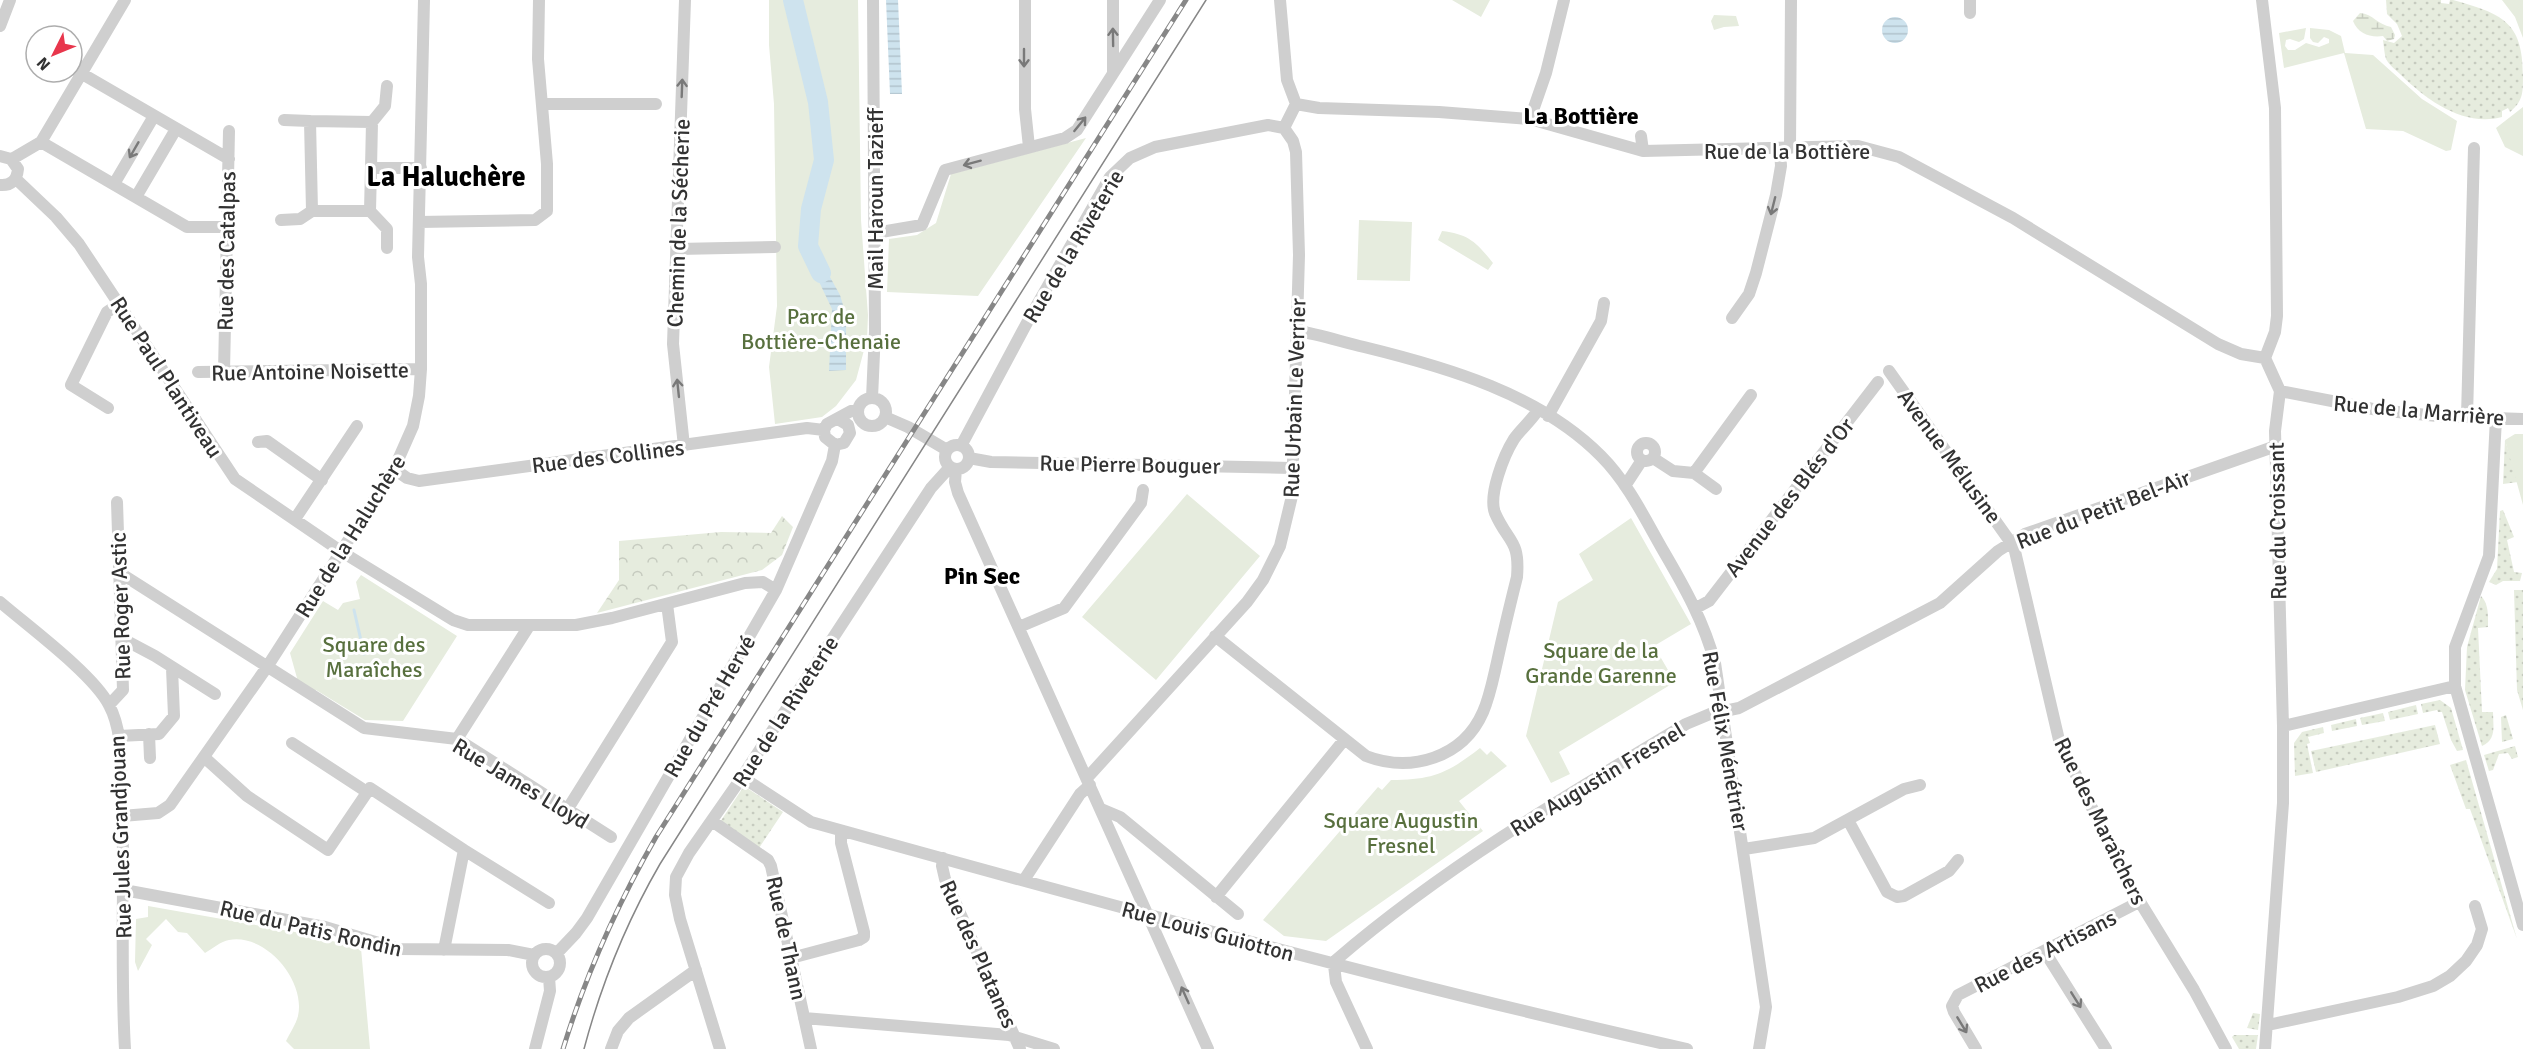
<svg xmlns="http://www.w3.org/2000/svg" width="2523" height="1049" viewBox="0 0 2523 1049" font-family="Signika,sans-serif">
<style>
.grass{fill:url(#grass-dots)}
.forest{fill:url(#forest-crowns)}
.wetland{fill:url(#wetland-marsh)}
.green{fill:#e6ecde}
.water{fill:url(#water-rules)}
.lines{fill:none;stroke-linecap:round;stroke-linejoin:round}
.stream{stroke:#cee3ee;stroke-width:3}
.river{stroke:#cee3ee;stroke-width:20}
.minor{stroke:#cfcfcf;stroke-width:12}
.tram{stroke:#878787;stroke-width:1.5}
.rail-casing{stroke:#878787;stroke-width:5}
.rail{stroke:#fff;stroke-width:3;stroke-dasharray:9;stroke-linecap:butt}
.oneway{stroke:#797979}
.labels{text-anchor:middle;stroke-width:6;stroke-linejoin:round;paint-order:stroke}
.street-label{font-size:22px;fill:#323232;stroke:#fff}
.park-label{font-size:22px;fill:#58703e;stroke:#fff}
.neighbourhood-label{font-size:24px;font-weight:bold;fill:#000;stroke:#fff}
.district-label{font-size:28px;font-weight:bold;fill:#000;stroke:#fff}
</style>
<defs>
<pattern id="grass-dots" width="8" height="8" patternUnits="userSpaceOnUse" patternTransform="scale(1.5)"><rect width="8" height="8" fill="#e6ecde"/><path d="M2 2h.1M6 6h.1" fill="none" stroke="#c6cbbf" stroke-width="1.8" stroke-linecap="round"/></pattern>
<pattern id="forest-crowns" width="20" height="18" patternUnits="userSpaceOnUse" patternTransform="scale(1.5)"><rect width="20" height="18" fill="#e6ecde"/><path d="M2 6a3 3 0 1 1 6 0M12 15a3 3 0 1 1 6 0" fill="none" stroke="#c6cbbf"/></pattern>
<pattern id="wetland-marsh" width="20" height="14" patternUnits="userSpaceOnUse" patternTransform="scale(1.5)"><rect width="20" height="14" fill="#e6ecde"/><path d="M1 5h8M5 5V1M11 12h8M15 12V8" fill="none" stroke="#c6cbbf"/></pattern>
<pattern id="water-rules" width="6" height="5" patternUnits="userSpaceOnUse" patternTransform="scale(1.5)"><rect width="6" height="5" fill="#cee3ee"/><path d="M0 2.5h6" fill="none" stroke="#b1c3cd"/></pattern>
</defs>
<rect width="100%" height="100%" fill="#fff"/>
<path class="grass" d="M2386 0H2441V3L2449 4 2450 0H2453C2502 14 2523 21 2523 76 2523 93 2523 101 2510 112L2508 108 2502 111V117C2464 127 2428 101 2402 76 2397 71 2389 65 2386 59 2384 53 2384 46 2383 40L2394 43 2402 36 2397 24 2387 14Z
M2505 440 2518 482 2503 484Z
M2503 510 2514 537 2507 540 2514 572 2522 573 2520 581H2503L2496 585 2489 582 2497 569 2500 511Z
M2514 590H2523V710L2517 690Z
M2481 596C2489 604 2488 616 2488 627L2478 628 2482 712H2493C2493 725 2497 740 2482 746L2465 690 2467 647Z
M2440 700 2451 708 2463 750 2457 751 2451 740 2442 712H2438L2437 710 2423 713 2421 704Z
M2416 705 2418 714 2390 720 2388 712Z
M2383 713 2385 721 2362 725 2360 718Z
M2506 715 2513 739 2502 742 2501 717Z
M2356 719 2357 726 2332 731 2331 725Z
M2435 725 2440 744 2316 772 2311 751Z
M2323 727 2324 733 2308 737 2310 743 2307 744 2313 773 2295 776 2294 743 2302 732Z
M2515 746 2518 757 2512 759 2508 753 2499 754 2493 770 2489 771 2484 755Z
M2466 760 2517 939 2470 809H2466L2450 765Z
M744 786 783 812 759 848 720 822Z
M2253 1013 2260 1014 2258 1030 2247 1028Z
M2234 1035H2258L2256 1049H2239L2232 1037Z"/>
<path class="forest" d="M782 516 793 527 782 555 762 570 597 613 619 580V541L721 532 771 533Z"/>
<path class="wetland" d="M2360 13C2373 14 2378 25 2391 27L2395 35 2394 39 2387 41 2383 36C2371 38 2358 34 2353 21Z"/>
<path class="green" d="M769 0H858L861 220 868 315 867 339 856 380 836 406 822 417 775 424 769 367 777 306 774 104 769 45Z
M1452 0H1490L1481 17Z
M2502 0H2523V38L2515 17Z
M1714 15 1736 16 1739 26 1724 27 1714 30 1711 21Z
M2306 28 2304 39 2299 42 2290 39 2286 40 2285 46 2288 50H2295L2306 43 2319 47 2329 43V39L2324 37 2318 43 2313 42 2310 38V28L2329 30 2341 36 2345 53 2373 55 2422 99 2457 121 2451 150 2446 151 2403 131 2366 129 2344 53 2284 68 2279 33Z
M2523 107V156L2505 147 2496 128Z
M1086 138 978 296 887 292 889 239 917 235 936 223 951 174Z
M1359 220 1412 222 1410 281 1357 280Z
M1442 231C1469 234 1477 243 1493 263L1488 270 1438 240Z
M2515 434H2523V505L2505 440Z
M1187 494 1260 556 1156 680 1082 617Z
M1631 518 1691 624 1654 646 1675 682 1559 752 1570 774 1551 783 1526 736 1558 602 1593 580 1579 554Z
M361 575 457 636 403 721 365 720 316 690 312 694 294 682 297 678 290 653 323 601 338 610 343 603 360 599 356 582Z
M1480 748 1487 755 1491 751 1507 766 1459 801 1483 831 1326 941 1284 936 1263 920 1378 787 1382 790 1391 780C1433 780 1448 773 1480 748Z
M148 906 295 932 361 948 370 1049H294L286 1041C290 1033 296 1024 298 1016 306 981 266 933 229 940 221 941 212 949 205 953L187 933 178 932 166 919 146 939 152 945 138 971 135 962 136 919 148 917Z"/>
<path class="water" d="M886 0H898L902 94H890Z
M1882 30a13 13 0 1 1 26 0a13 13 0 1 1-26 0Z
M804 250H815L840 295 846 315V370L829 371 832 309Z"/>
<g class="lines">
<path class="stream" d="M354 610 363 649
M364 652V654"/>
<path class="river" d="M793 0 818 102 824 160 811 209 808 246 821 273"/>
<path class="minor" d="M1025 0V109L1029 147
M1113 0V73
M1280 0 1287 80 1296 104
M2262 0 2275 108 2277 316 2275 332 2265 358 2280 391 2275 431 2283 726V803L2265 1049
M1970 13V0
M0 26 10 0
M72 68 229 159
M543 104H656
M1296 104 1319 108 1439 112 1530 119 1643 151 1858 146 1899 157 2013 218 2218 344 2241 354 2265 358
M1530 119 1546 73 1564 0
M284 120 310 121
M372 122 385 106 387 86
M1284 128 1296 104
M1641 136 1643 151
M41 142 187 227H226
M1790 148 1791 0
M0 156 11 159 18 169C17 180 11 186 0 185
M12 159 41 142 125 0
M371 168 372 122 310 121 312 211H370L371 168H421
M16 179 56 217 79 244 235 479 342 552 453 620 468 625H576L612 618 745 583 763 582 776 590
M114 184 154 116
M136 197 176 129
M370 211 387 229V248
M281 220 300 219 312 211
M419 222 535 220 547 211V164L538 59 539 0
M875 233 922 225 945 170 1065 138 1077 130 1160 0
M677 249 775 247
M1732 318 1749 294 1756 273 1776 195 1781 166 1780 149
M1297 331C1319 334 1342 342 1364 347 1446 367 1540 394 1601 456 1628 483 1645 519 1664 552 1685 588 1704 622 1715 663L1766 1007 1759 1049
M1889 371 2014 547 2059 740 2129 884 2194 990 2226 1049
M198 372 421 369
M224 372 229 131
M2280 391 2378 410 2437 416 2523 419
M858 412a14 14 0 1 1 28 0a14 14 0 1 1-28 0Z
M872 398 875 331 873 0
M108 408 71 385 107 312 119 304
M1548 416 1601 321 1604 303
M885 417 908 427 947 450
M2467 417 2474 148
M838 419 848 425 850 433 844 443 835 445 825 437 824 430 827 424 851 411 858 410
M258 442 267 441 322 480
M1637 452a9 9 0 1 1 18 0a9 9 0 1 1-18 0Z
M945 457a12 12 0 1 1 24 0a12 12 0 1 1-24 0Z
M684 446 673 344 685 0
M961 446 1029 319 1110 177 1130 158 1155 147 1268 125 1284 128
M969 458 991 462 1292 468
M1653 458 1673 471 1694 473 1751 395
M394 469 407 478 419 481 807 428 824 430
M956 469 955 482 958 493 1208 1049
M1694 473 1716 489
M1625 486 1642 460
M295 519 357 426
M120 573 364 728 457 739 611 837
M0 602C29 627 93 674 109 705 124 733 120 768 122 799 125 882 120 966 125 1049
M1696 608 1709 601 1878 382
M1019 627 1064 608 1141 503 1143 490
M1215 636 1366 756C1411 773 1463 758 1483 712 1490 696 1493 679 1497 662 1503 634 1510 605 1517 577 1520 539 1508 543 1495 513 1488 495 1504 455 1514 439 1521 429 1531 421 1538 410
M123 639 155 656 215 694
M2455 686 2523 925
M109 705 123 690 117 502
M2283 726 2455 686V647L2489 556 2496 418
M149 734 150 758
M119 736 159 734 174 716 172 668
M457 739 529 626
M292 743 367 792
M205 758 247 796 328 850 370 788 464 850 444 950
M742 777 811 822C1102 903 1393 983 1687 1049
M1087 778 1247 602 1263 580 1280 546 1292 496 1299 255 1296 152 1293 141 1284 128
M1101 809 1120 817 1238 914
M567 810 672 642 667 604
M122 816 158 813 170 805 267 667 394 469 413 426 419 396 421 369V284L418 257 424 0
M1848 820 1887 892 1897 897 1904 896 1949 871 1958 860
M712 821 768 860 771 866 811 1049
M1744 849 1814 838 1904 789 1920 785
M464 850 549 903
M943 858 942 866 945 879 1020 1049
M1024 880 1080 794 1090 785
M124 890 325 927 399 949 508 950 534 955
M1216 897 1344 740
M532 963a14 14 0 1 1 28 0a14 14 0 1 1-28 0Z
M2045 952 2106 1049
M557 953 576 933 587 918 776 590 832 461 835 445
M791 958 859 940 864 937V932L841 843V831
M1334 965 1336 960C1443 868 1565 796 1686 724L1710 714 1739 708 1940 603 1998 551 2025 534 2276 446
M1334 965 1336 982 1367 1049
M804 1018 1009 1035 1054 1049
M2268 1025 2398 997 2433 986 2450 976 2466 961 2477 945 2482 929 2475 906
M535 1049 550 991 549 977
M611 1049 618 1031 629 1018 696 970
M720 1049 680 919 675 895 676 877 689 853 742 777 931 488 950 467
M1976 1049 1954 1012 1952 1006 1958 995 2139 902"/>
<path class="tram" d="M584 1049C601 985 627 921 660 864L1206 0"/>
<g class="rail-casing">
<path id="rail" d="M563 1049C586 974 617 905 656 837L1186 0"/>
</g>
<use href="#rail" class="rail"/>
</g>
<defs><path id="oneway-shaft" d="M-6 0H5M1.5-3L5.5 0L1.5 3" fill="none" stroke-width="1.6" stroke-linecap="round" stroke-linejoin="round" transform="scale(1.5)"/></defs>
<g class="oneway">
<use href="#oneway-shaft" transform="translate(1113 37) rotate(-91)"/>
<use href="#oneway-shaft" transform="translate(1024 58) rotate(90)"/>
<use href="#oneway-shaft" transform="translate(682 88) rotate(-88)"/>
<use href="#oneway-shaft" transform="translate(1080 124) rotate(-51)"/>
<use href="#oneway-shaft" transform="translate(134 150) rotate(120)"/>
<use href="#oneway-shaft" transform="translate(972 163) rotate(165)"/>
<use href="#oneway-shaft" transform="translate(1773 206) rotate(104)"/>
<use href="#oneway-shaft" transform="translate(678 388) rotate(-96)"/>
<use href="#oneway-shaft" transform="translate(1185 995) rotate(-114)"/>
<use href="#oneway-shaft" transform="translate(2076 1000) rotate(58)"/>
<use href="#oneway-shaft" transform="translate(1962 1025) rotate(59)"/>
</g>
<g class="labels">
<g class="street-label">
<text x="1787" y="159">Rue de la Bottière</text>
<text transform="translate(875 199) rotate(-90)" y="8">Mail Haroun Tazieff</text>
<text transform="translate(678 223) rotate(-88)" y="8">Chemin de la Sécherie</text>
<text transform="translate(1073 246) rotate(-59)" y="8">Rue de la Riveterie</text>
<text transform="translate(226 251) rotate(-89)" y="8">Rue des Catalpas</text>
<text transform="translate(310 371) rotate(-1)" y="8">Rue Antoine Noisette</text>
<text transform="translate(167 377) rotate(57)" y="8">Rue Paul Plantiveau</text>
<text transform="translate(1294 398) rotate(-88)" y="8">Rue Urbain Le Verrier</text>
<text transform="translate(2419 410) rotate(5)" y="8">Rue de la Marrière</text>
<text transform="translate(608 456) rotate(-7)" y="8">Rue des Collines</text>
<text transform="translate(1950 456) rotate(54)" y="8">Avenue Mélusine</text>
<text transform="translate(1130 464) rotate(1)" y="8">Rue Pierre Bouguer</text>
<text transform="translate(1789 497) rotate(-52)" y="8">Avenue des Blés d'Or</text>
<text transform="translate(2103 509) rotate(-21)" y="8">Rue du Petit Bel-Air</text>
<text transform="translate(2277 521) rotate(-91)" y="8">Rue du Croissant</text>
<text transform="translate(350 536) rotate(-58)" y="8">Rue de la Haluchère</text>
<text transform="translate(120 606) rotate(-92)" y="8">Rue Roger Astic</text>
<text transform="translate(709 706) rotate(-60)" y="8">Rue du Pré Hervé</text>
<text transform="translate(785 711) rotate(-57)" y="8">Rue de la Riveterie</text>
<text transform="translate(1726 741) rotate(80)" y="8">Rue Félix Ménétrier</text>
<text transform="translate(1597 779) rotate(-31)" y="8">Rue Augustin Fresnel</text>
<text transform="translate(521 783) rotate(31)" y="8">Rue James Lloyd</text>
<text transform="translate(2101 821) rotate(64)" y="8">Rue des Maraîchers</text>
<text transform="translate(120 837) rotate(-92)" y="8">Rue Jules Grandjouan</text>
<text transform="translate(311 928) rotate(13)" y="8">Rue du Patis Rondin</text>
<text transform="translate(1208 931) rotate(15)" y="8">Rue Louis Guiotton</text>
<text transform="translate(787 938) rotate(78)" y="8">Rue de Thann</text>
<text transform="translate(2045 951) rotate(-27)" y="8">Rue des Artisans</text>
<text transform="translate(979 954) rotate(66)" y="8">Rue des Platanes</text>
</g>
<g class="park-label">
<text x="821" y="324">Parc de<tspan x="821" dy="25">Bottière-Chenaie</tspan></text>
<text x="374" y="652">Square des<tspan x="374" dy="25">Maraîches</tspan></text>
<text x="1601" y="658">Square de la<tspan x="1601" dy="25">Grande Garenne</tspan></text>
<text x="1401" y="828">Square Augustin<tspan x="1401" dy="25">Fresnel</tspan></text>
</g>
<g class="neighbourhood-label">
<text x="1581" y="124">La Bottière</text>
<text x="982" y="584">Pin Sec</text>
</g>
<g class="district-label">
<text x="446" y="186">La Haluchère</text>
</g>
</g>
<g transform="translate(54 54) rotate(227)"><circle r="28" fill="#ffffff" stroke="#adadad" stroke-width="1.5"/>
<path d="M0-4.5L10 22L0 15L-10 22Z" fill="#e8364c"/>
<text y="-9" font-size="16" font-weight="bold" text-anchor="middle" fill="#323232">N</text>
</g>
</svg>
